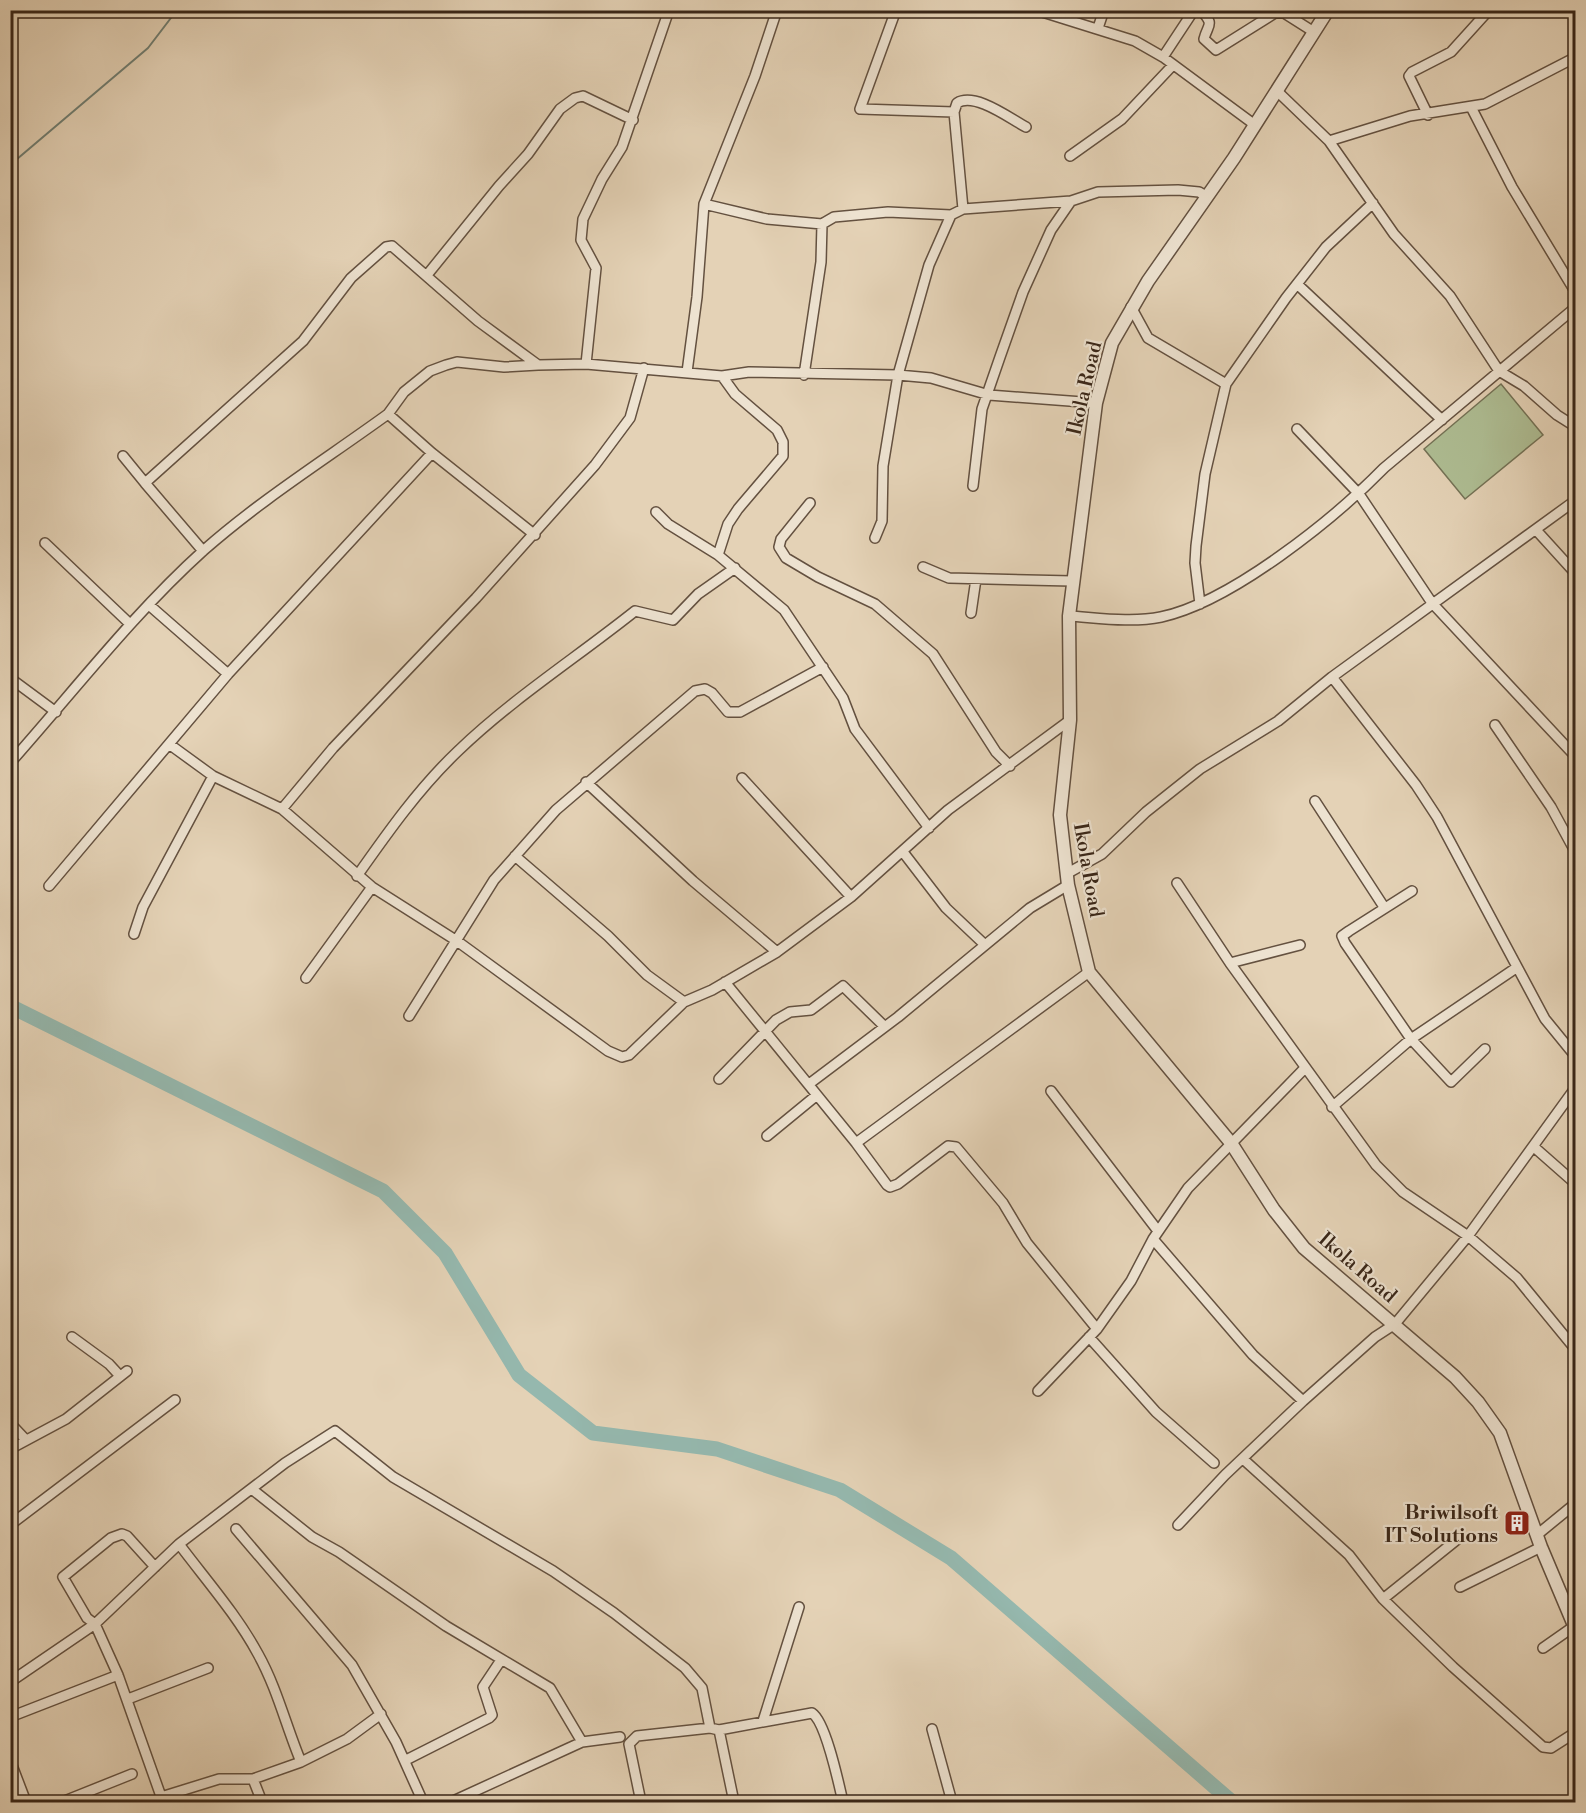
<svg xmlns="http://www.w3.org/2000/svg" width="1586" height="1813" viewBox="0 0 1586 1813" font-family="'Libre Bodoni',serif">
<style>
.green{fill:#aebd93;stroke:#747256;stroke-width:1.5}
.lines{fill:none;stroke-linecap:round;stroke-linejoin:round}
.stream{stroke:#707e72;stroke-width:2}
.river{stroke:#95b8ae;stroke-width:15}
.minor-casing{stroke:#645140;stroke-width:12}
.tertiary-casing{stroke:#645140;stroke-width:15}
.minor{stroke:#ede2d0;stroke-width:9}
.tertiary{stroke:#ede2d0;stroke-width:12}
.labels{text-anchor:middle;stroke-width:4.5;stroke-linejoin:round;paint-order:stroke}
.street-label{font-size:20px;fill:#392618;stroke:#ede2d0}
.poi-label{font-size:20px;font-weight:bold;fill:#392618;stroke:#ede2d0;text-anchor:end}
</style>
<rect width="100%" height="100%" fill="#e4d2b6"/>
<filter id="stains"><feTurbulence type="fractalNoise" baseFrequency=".00333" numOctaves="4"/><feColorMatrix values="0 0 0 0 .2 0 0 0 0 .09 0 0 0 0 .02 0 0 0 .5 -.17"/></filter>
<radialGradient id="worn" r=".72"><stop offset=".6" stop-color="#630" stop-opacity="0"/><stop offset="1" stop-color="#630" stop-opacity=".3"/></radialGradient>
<path class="green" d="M1501 384 1543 435 1465 499 1424 449Z"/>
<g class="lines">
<path class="stream" d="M10 165 148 48 177 10"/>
<path class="river" d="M10 1006 383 1191 445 1253 519 1375 593 1433 717 1449 840 1490 951 1558 1232 1802"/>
<g class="minor-casing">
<path id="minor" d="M896 10 860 109 954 112
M1036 10 1135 41 1163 57 1255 125
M1201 10C1215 26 1208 23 1204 39L1216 50 1275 13H1284L1314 32
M1098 28 1104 10
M1163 57 1194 10
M1277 91 1329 141 1394 234 1450 296 1499 371 1524 386 1557 415 1576 427
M1471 107 1512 187 1576 293
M1428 115 1409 76 1412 72 1451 52 1489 10
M1329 141 1410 116 1485 104 1576 57
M1070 156 1122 119 1173 65
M704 204 767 219 822 224 834 217 888 212 951 215
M963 209 954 112 957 103C975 92 1009 118 1026 127
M427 275 499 186 528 154 560 109 575 98 583 96 633 120
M1297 284 1442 420
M1131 307 1148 338 1226 384
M586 364 596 268 581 240 583 219 602 179 622 147 669 10
M687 372 697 297 704 204 755 76 777 10
M804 375 821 262 822 224
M722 376 735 394 777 430 783 442V456L738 509 728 524 718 555 784 610 843 698 855 729 929 828
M388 414 432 453 535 535
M1297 429 1359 494 1432 603 1576 757
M123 456 145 483
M973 486 982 409 1000 357 1023 292 1051 230 1071 201
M810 503 781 539 779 547 786 558 818 577 875 604 933 654 996 752 1010 766
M656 512 668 524 718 555
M1537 531 1576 574
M875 538 882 521 883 466 898 375 929 265 951 215 963 209 1071 201 1098 192 1178 190 1199 192 1206 196
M45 543 130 624
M203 551 145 483 303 341 351 278 386 247 392 246 478 321 538 365 586 364 722 376 749 372 898 375 931 378 989 395 1096 403
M923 567 949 578 1072 581
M1200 604 1195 563 1196 546 1205 474 1226 384 1286 298 1326 247 1373 203
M149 605 228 674
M971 613 976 579
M1069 616C1099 618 1132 623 1161 617 1231 602 1334 519 1384 468L1576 307
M1332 677 1416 785 1437 817 1545 1019 1576 1057
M10 678 56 712
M1495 725 1551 807 1576 853
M169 744 213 776 282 809 372 887 457 941 608 1051 622 1057 629 1055 684 1002 712 990 777 952 851 897 948 810 1070 720
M10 763C74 691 133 614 204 550 262 499 326 459 388 414L404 392 430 371 446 365 457 362 504 367 538 365
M742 778 851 897
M586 782 693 881 777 952
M1315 801 1384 907
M282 809 333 748 476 598 595 465 630 418 644 368
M903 852 946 908 984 944
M515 856 608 936 647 975 684 1002
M1068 873 1102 854 1146 812 1200 769 1278 721 1332 677 1576 500
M357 876C388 832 419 788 458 751 512 699 576 658 635 611L673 620 698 594 735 568
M1177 883 1230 963 1376 1165 1403 1192 1468 1236 1517 1278 1576 1350
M49 886 228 674 432 453
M1412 891 1349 931 1342 936 1345 943 1411 1039 1451 1082 1485 1049
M134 934 143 907 213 776
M1230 963 1300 945
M306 978 372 887
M725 982 856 1143 887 1185 890 1187 898 1184 948 1146 956 1147 1003 1203 1027 1243 1097 1329
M409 1016 494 880 556 810 695 691 705 689 712 693 728 712H740L823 667
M719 1079 776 1020 790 1012 811 1010 843 986 884 1026
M809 1084 898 1017 1030 908 1068 885
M1051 1091 1158 1231
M1332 1107 1411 1039 1516 968
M767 1136 817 1095
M856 1143 1089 972
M1534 1147 1576 1184
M1153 1239 1253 1355 1303 1401
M10 1333 11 1334
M72 1337 109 1364 120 1376
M1089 1337 1156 1412 1214 1463
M1038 1391 1097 1329 1131 1281 1153 1239 1188 1188 1305 1068
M10 1423 26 1440
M10 1449 66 1419 127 1371
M1243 1459 1349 1555 1383 1599 1453 1667 1543 1747 1551 1748 1576 1732
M253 1490 312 1537 339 1552 446 1626 550 1688 582 1742
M10 1525 175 1400
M1178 1525 1225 1475 1303 1401 1375 1337 1395 1324 1468 1236 1576 1087
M236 1529 352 1665 396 1742 423 1802
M1538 1534 1576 1503
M179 1544C206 1580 237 1615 258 1654 277 1688 286 1726 301 1762
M155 1567 127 1536 122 1534 111 1538 63 1577 87 1618 95 1624 118 1675 163 1802
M1460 1587 1541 1547
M1383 1599 1459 1538
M1543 1648 1573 1627
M10 1682 95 1624 179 1544 285 1463 335 1431 393 1477 553 1571 614 1613 685 1668 702 1688 710 1728
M128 1699 208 1668
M10 1717 118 1675
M763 1721 799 1607
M932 1729 952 1802
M719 1730 734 1802
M10 1760 26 1802
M406 1760 489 1718 492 1715 483 1687 501 1660
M253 1779 262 1802
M161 1797 219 1779H253L301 1762 347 1739 381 1714
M62 1802 132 1774
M451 1802 582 1742 620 1737
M641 1802 629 1744 637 1736 710 1728 719 1730 812 1713C826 1722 839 1785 843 1802"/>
</g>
<g class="tertiary-casing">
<path id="tertiary" d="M1328 10 1234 158 1148 281 1112 343 1096 403 1069 616 1070 720 1060 815 1068 885 1089 972 1231 1143 1274 1210 1304 1248 1455 1377 1478 1402 1500 1433 1541 1547 1576 1630"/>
</g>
<use href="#minor" class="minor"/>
<use href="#tertiary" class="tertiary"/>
</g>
<defs>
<g id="building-square" transform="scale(1.35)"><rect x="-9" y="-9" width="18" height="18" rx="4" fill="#8f2418" stroke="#ede2d0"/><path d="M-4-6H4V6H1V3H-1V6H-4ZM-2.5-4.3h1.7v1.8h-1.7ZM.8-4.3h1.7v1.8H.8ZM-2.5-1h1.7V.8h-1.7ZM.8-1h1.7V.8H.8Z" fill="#fff"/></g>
</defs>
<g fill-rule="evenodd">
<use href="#building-square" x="1517" y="1523"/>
</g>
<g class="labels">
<g class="street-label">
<text transform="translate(1084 388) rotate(-77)" y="7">Ikola Road</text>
<text transform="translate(1089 870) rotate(80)" y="7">Ikola Road</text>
<text transform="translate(1358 1267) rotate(41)" y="7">Ikola Road</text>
</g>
<g class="poi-label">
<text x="1498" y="1519">Briwilsoft<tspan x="1498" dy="23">IT Solutions</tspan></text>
</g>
</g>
<rect width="1586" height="1813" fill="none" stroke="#e4d2b6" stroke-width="36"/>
<rect x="12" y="12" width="1562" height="1789" fill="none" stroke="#392618" stroke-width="3"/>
<rect x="18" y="18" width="1550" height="1777" fill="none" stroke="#392618" stroke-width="1.5"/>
<rect width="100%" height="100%" filter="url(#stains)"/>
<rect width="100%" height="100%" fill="url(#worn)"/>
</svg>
